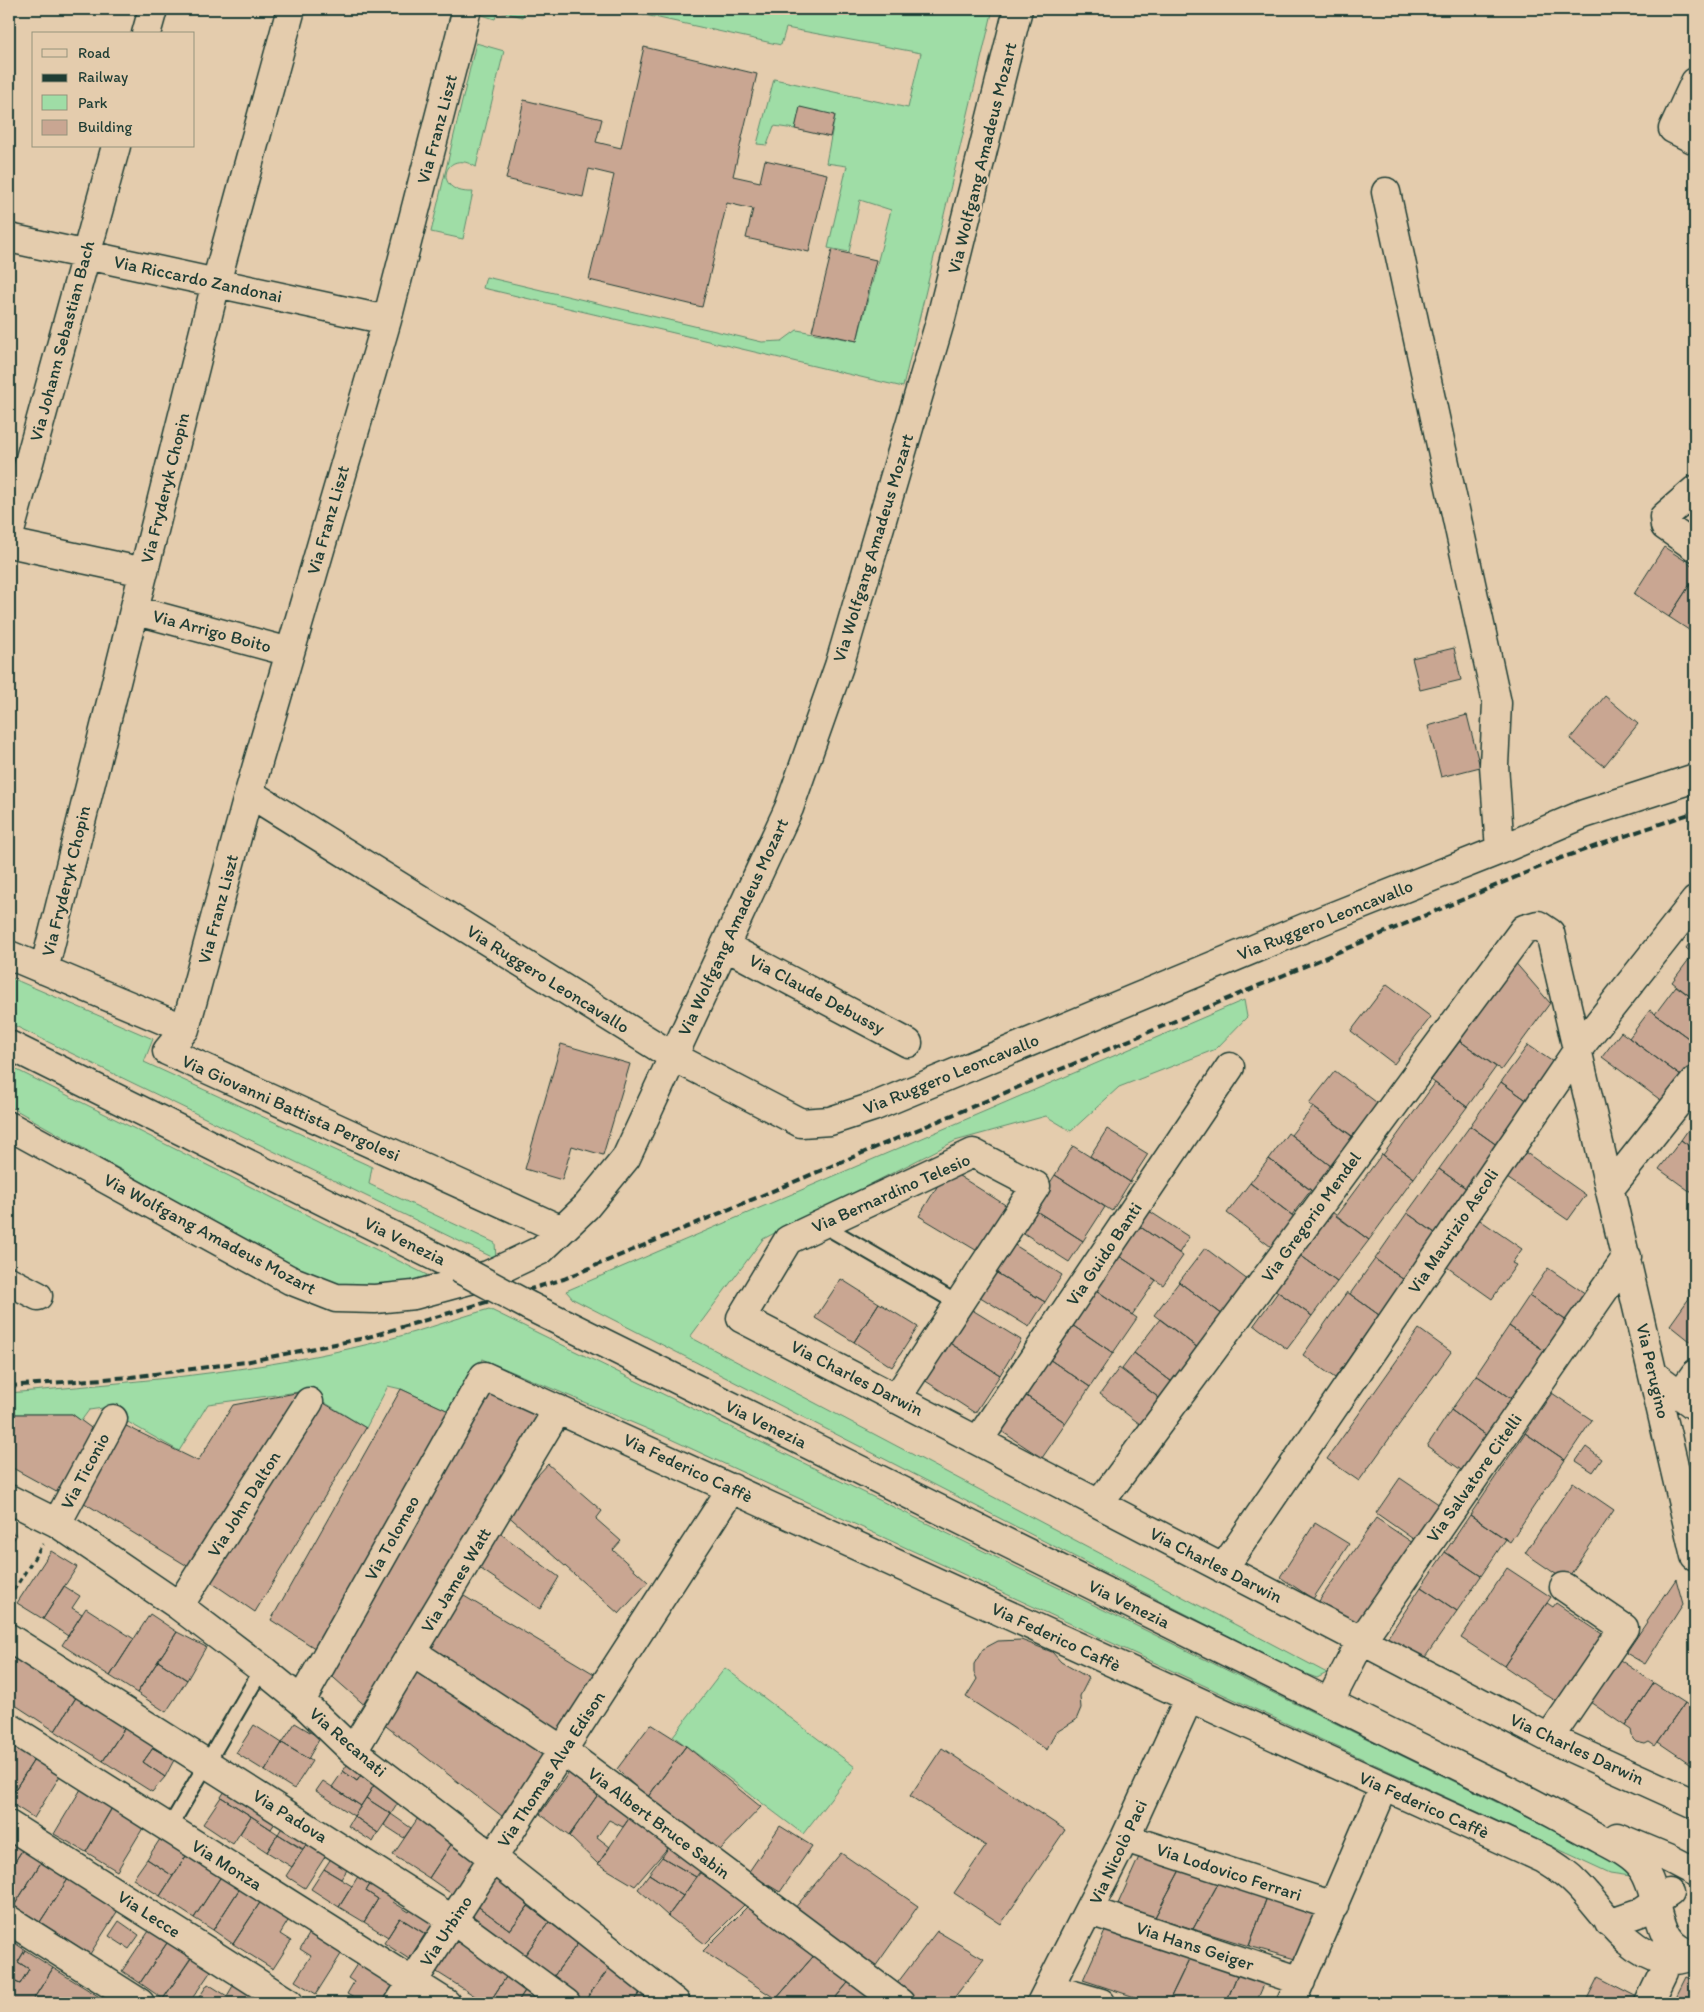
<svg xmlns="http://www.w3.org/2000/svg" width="1704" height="2012" viewBox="0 0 1704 2012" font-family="Itim,sans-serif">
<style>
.green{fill:#9fdda6;stroke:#5f8d6d}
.building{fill:#c9a692;stroke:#1f3d34}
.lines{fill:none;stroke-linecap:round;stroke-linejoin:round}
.service-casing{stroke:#1f3d34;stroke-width:18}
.minor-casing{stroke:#1f3d34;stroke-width:31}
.primary-casing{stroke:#1f3d34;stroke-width:31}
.path{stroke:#1f3d34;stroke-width:3;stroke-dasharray:5 4;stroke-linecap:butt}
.service{stroke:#e4ccad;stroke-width:14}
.minor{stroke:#e4ccad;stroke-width:28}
.primary{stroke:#e4ccad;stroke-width:28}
.rail{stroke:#1f3d34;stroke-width:4;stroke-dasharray:8 4;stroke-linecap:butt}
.primary-bridge-casing{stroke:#1f3d34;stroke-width:31;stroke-linecap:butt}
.primary-bridge{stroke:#e4ccad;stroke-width:28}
.labels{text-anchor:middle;stroke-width:4.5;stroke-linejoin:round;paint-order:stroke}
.street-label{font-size:18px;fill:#1f3d34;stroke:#e4ccad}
</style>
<rect width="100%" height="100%" fill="#e4ccad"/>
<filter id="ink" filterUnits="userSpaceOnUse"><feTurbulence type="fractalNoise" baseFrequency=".02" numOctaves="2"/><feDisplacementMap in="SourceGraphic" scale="10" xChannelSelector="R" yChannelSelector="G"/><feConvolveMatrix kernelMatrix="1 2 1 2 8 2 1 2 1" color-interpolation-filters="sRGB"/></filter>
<g filter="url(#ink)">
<path class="green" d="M484 9H525L523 17 498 11 495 19 482 15Z
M618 9H993L903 387 483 288 486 277 762 342 782 341 797 330 857 341 891 210 860 200 849 252 828 248 847 166 826 163 835 116 800 108 795 129 774 126 767 145 757 144 774 79 908 108 921 53 786 28 781 45Z
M476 43 504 51 476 167C444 146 430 194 473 192L463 239 431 232Z
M9 977 153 1039 144 1062 372 1167 369 1184 495 1243 496 1259 9 1023Z
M1244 1000 1247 1017 1216 1049 1119 1087 1071 1131 1046 1116 955 1141 763 1239 690 1337 1327 1673 1317 1678 1295 1670 573 1299 566 1291Z
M9 1066 433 1278 397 1288H340L311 1278 9 1106Z
M489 1309 1629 1867 1637 1877 1610 1873 664 1436 482 1359 453 1413 401 1389 388 1386 366 1428 306 1391 208 1404 179 1451 103 1408 89 1410 81 1421 72 1414H9V1393C130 1382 254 1373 373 1343 412 1334 451 1320 489 1309Z
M725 1668 855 1767 803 1834 673 1736Z"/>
<path class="building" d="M644 47 757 74 733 176 760 182 765 160 827 174 809 252 746 238 753 209 727 203 702 307 589 280 614 175 589 169 583 197 506 179 524 100 602 119 596 142 621 148Z
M800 107 835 115 830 137 795 129Z
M832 250 876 260 857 341 812 331Z
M1664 547 1695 567V577L1669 617 1634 594Z
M1695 577V634L1669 617Z
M1454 648 1461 680 1420 690 1412 658Z
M1605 696 1638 724 1604 766 1570 739Z
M1467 715 1480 767 1441 777 1428 726Z
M1695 936V955L1686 948Z
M1693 954 1695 955V1000L1672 982Z
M1513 960 1550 1003 1501 1070 1460 1041Z
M1387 984 1431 1017 1394 1064 1351 1031Z
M1676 986 1695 1000V1043L1655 1014Z
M1650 1010 1695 1043V1064L1685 1079 1629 1038Z
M1621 1032 1685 1079 1666 1104 1602 1057Z
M1460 1041 1496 1067 1467 1107 1431 1080Z
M561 1044 630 1064 603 1155 572 1146 562 1180 525 1169Z
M1528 1045 1559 1066 1532 1104 1501 1082Z
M1335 1071 1384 1108 1358 1141 1309 1104Z
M1501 1082 1532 1104 1501 1148 1470 1126Z
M1435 1083 1467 1107 1414 1178 1383 1155Z
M1313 1107 1359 1141 1336 1170 1291 1135Z
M1695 1120V1150L1681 1140Z
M1470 1126 1501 1148 1470 1191 1439 1169Z
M1107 1129 1148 1154 1130 1182 1090 1156Z
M1288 1133 1336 1170 1317 1195 1269 1159Z
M1681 1140 1695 1150V1195L1659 1169Z
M1073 1146 1130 1182 1112 1211 1055 1175Z
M1525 1152 1586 1195 1568 1220 1507 1178Z
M1382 1154 1414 1178 1369 1240 1336 1216Z
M1269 1159 1311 1190 1292 1215 1250 1183Z
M948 1169 1007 1206 979 1252 919 1216Z
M1439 1169 1470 1191 1438 1235 1407 1213Z
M1055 1175 1105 1207 1083 1241 1033 1209Z
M1250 1183 1302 1223 1279 1253 1227 1213Z
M1033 1209 1083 1241 1069 1262 1019 1230Z
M1146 1209 1189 1237 1179 1253 1136 1224Z
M1332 1212 1369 1240 1337 1282 1300 1255Z
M1407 1213 1436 1234 1404 1280 1375 1259Z
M1477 1218 1522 1249 1512 1263 1516 1265 1492 1299 1444 1265Z
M1136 1224 1183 1256 1163 1285 1116 1254Z
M1010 1242 1062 1275 1045 1302 992 1270Z
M1205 1248 1253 1284 1227 1318 1179 1282Z
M1116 1254 1156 1280 1132 1315 1093 1288Z
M1300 1255 1337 1282 1312 1316 1274 1289Z
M1375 1259 1404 1280 1379 1315 1350 1294Z
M1548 1268 1589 1296 1570 1323 1529 1296Z
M992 1270 1045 1302 1029 1327 977 1295Z
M841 1279 879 1303 854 1342 815 1318Z
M1179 1282 1227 1318 1202 1351 1154 1315Z
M1093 1288 1137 1318 1113 1353 1069 1323Z
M1695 1290V1345L1670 1325Z
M1278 1292 1312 1316 1287 1349 1254 1325Z
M1347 1292 1379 1315 1335 1378 1303 1355Z
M1529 1296 1570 1323 1549 1354 1509 1326Z
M879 1303 918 1327 892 1367 854 1342Z
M969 1308 1021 1340 1000 1375 948 1342Z
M1160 1319 1202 1351 1176 1385 1134 1353Z
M1069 1323 1113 1353 1090 1387 1046 1357Z
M1509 1326 1549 1354 1516 1402 1476 1375Z
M1419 1329 1451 1352 1359 1481 1327 1459Z
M945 1340 1000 1375 975 1413 921 1378Z
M1134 1353 1176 1385 1163 1401 1122 1369Z
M1046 1357 1090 1387 1066 1423 1022 1393Z
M1119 1368 1163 1401 1144 1427 1100 1394Z
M1476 1375 1516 1402 1491 1439 1451 1410Z
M401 1389 453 1413 321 1652 271 1620Z
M492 1389 542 1420 369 1709 326 1671Z
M306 1391 189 1567 81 1501 122 1424 198 1461 233 1405Z
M1022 1393 1066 1423 1042 1458 998 1429Z
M1552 1393 1592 1420 1565 1460 1525 1433Z
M317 1399 366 1428 255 1612 205 1578Z
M1451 1410 1491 1439 1467 1474 1427 1446Z
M9 1414H72L98 1433 62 1495 9 1466Z
M1525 1433 1565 1460 1510 1542 1470 1515Z
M1586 1447 1602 1459 1593 1472 1576 1461Z
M548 1464 602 1511 596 1519 621 1541 613 1550 648 1582 619 1614 504 1512Z
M1400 1478 1440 1505 1416 1541 1376 1513Z
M1573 1482 1614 1510 1566 1581 1525 1553Z
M1470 1515 1506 1539 1481 1576 1445 1552Z
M1376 1518 1416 1545 1357 1631 1317 1604Z
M1315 1523 1349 1544 1313 1599 1280 1577Z
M9 1531 17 1535 9 1546Z
M497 1531 559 1577 540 1609 475 1565Z
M51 1551 77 1567 43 1619 17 1603Z
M1445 1552 1481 1576 1457 1611 1421 1587Z
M1507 1568 1551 1597 1504 1666 1461 1638Z
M1676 1579 1683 1604 1645 1664 1626 1653Z
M64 1586 80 1596 72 1608 82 1614 68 1636 43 1619Z
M1421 1587 1457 1611 1419 1666 1384 1643Z
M459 1593 596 1675 560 1737 428 1646Z
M1547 1603 1553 1607 1556 1603 1608 1638 1563 1706 1504 1666Z
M86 1608 134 1639 110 1676 62 1645Z
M150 1614 177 1632 137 1693 110 1676Z
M177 1632 206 1647 187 1680 158 1661Z
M1021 1640 1052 1652 1061 1662 1089 1678 1080 1696 1081 1708 1076 1720 1055 1733 1047 1750 966 1697 977 1679 974 1673V1664L983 1649 998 1641Z
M9 1646 80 1691 55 1731 9 1701Z
M1620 1660 1654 1683 1625 1726 1590 1702Z
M158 1661 187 1680 166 1712 137 1693Z
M416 1665 552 1751 507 1820 382 1723Z
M1654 1683 1685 1703 1655 1746 1649 1742 1645 1744 1636 1742 1633 1739 1631 1730 1625 1726Z
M80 1691 129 1721 103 1761 55 1731Z
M1685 1703 1695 1710V1767L1658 1742Z
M129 1721 179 1752 174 1760 153 1748 143 1762 165 1777 152 1792 103 1761Z
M295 1723 320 1738 308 1759 282 1743Z
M651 1724 686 1746 647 1798 617 1769Z
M254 1725 282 1743 265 1771 236 1753Z
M15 1741 37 1755 9 1799V1751Z
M282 1743 312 1761 294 1789 265 1771Z
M686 1746 761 1807 720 1850 647 1798Z
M153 1748 174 1760 165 1777 143 1762Z
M942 1748 1065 1830 1001 1924 954 1893 986 1846 910 1796Z
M37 1755 63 1771 34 1818 9 1802V1799Z
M349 1762 363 1772 357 1781 343 1771Z
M343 1771 357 1781 363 1772 376 1782 361 1806 332 1787Z
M569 1772 599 1793 569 1836 540 1814Z
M87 1779 118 1798 86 1852 54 1834Z
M323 1781 361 1806 354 1816 316 1791Z
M376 1782 400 1800 391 1814 366 1798Z
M229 1785 279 1817 271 1829 221 1797Z
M599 1793 630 1817 623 1827 609 1820 597 1837 610 1847 598 1864 569 1836Z
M221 1797 251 1816 233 1844 203 1824Z
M366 1798 391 1814 378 1833 354 1816Z
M114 1804 146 1823 117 1871 86 1852Z
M391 1814 411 1828 404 1838 384 1825Z
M420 1815 454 1840 429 1878 393 1855Z
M251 1816 278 1834 267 1852 240 1834Z
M354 1816 378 1833 373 1842 348 1826Z
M630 1817 671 1844 635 1886 598 1864Z
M286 1821 311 1837 303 1849 278 1834Z
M780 1826 812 1846 780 1892 748 1873Z
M9 1833 26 1844 9 1871Z
M278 1834 303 1850 292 1867 267 1852Z
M162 1836 188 1853 173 1876 147 1859Z
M311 1837 330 1849 305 1888 286 1876Z
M454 1840 480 1860 456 1897 429 1878Z
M26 1844 45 1856 14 1906 9 1903V1871Z
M671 1844 704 1866 696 1877 662 1857Z
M188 1853 222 1875 194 1918 160 1896Z
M841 1853 918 1906 875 1967 794 1909Z
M334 1854 351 1864 341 1879 324 1869Z
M45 1856 72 1873 40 1922 14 1906Z
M662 1857 696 1877 683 1896 649 1874Z
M1139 1857 1180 1870 1155 1917 1117 1906Z
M147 1859 173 1876 160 1896 133 1879Z
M324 1869 352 1886 339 1907 311 1889Z
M362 1870 374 1878 366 1891 378 1899 364 1922 339 1907Z
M1180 1870 1219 1882 1193 1929 1155 1917Z
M72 1873 122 1904 90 1954 40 1922Z
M223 1873 242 1885 213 1930 194 1918Z
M700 1873 747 1902 705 1944 668 1916Z
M649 1874 683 1896 668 1916 638 1889Z
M374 1878 399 1893 393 1902 409 1912 416 1903 445 1922 434 1939 400 1918 388 1937 364 1922 378 1899 366 1891Z
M495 1878 530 1904 510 1930 476 1905Z
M1219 1882 1267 1897 1249 1946 1193 1929Z
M242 1885 263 1898 233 1944 213 1930Z
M1267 1897 1316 1912 1295 1959 1249 1946Z
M263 1898 291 1916 280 1934 291 1941 273 1969 233 1944Z
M754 1900 818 1951 776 1999 703 1951Z
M476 1905 510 1930 528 1906 549 1922 522 1959 466 1918Z
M400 1918 425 1934 409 1959 384 1943Z
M119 1921 139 1935 129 1949 109 1936Z
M549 1922 578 1943 551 1980 522 1959Z
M153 1925 171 1937 140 1983 122 1971Z
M1106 1929 1190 1957 1168 2003H1153L1083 1980Z
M311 1931 343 1951 316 1994 295 1981 311 1956 300 1949Z
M937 1931 984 1959 950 2003H919L895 1986Z
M453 1936 510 1971 489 2003H486L432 1969Z
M171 1937 194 1953 163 1999 140 1983Z
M9 1939 25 1950 18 1962 29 1969 20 1984 9 1979Z
M578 1943 610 1967 583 2003 551 1980Z
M25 1950 53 1968 31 2003H10L9 1979 20 1984 29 1969 18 1962Z
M818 1951 852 1978 831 2003H783L776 1999Z
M192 1957 211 1971 189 2003H169L163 1999Z
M1190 1957 1238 1973 1226 2003H1168Z
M361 1958 397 1980 382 2003H351L354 1998 347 1994 354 1982 348 1978Z
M610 1967 642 1990 632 2003H583Z
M53 1968 106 2001 105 2003H31Z
M510 1971 529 1984 517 2003H489Z
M1238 1973 1265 1982 1256 2003H1226Z
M1598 1977 1639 1998 1636 2003H1585Z
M1686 1977 1695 1981V2003H1673Z
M852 1978 883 2003H831Z
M237 1979 262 1994 256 2003H195L208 1984 227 1996Z
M527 1988 546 2003H517Z
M642 1990 660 2003H632Z"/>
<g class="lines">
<g class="service-casing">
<path id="service" d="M821 1224 959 1304
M169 1828 262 1669"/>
</g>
<g class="minor-casing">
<path id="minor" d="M146 34 153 9
M1695 82 1673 129 1695 140
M1386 192 1497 703 1494 765 1500 850
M9 238 387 320
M1695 490 1664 517 1665 526 1695 547
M9 535 116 146
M9 543 144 572
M134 610 290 652
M249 793 674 1057 801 1123 830 1121 873 1107 1326 919 1500 850 1584 814 1695 778
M725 946 908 1043
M9 955 185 1029 167 1051 562 1230
M44 970 216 283 291 9
M185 1029 249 793 387 320 467 9
M9 1126 290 1280 336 1298 375 1299 414 1295 488 1275 541 1250 586 1207 626 1158 789 808 839 666 940 322 1018 9
M1611 1187 1695 1081
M9 1281 38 1296
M1654 1375 1695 1406
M1680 1395 1695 1374
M896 1399 1036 1186 973 1153 788 1240 741 1318 978 1441 1549 1738 1695 1804
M978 1441 1230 1067
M9 1499 57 1523 179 1606 262 1669 301 1701 353 1751 493 1858 676 2003
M1099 1504 1524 929 1538 925 1550 933 1695 1556
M57 1523 113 1419
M1223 1569 1579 1048 1695 901
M179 1606 309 1402
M9 1638 453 1920 566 2003
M412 1652 562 1750 900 2003
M301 1701 484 1376 1544 1859C1557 1867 1568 1874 1578 1885 1605 1913 1624 1950 1665 1960 1674 1962 1686 1958 1695 1956
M1329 1703 1361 1641 1627 1257
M9 1727 446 2003
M1549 1738 1624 1628 1564 1587
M353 1751 558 1409
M9 1825 289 2003
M1125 1838 1334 1906
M1090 1911 1301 1981
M9 1920 140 2003
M1609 1923 1641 1912 1669 1893
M1049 1988 1101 2003
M399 2003 732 1488
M1041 2003 1125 1838 1189 1698
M1291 2003 1384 1787
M1649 2003 1664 1972 1667 1943"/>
</g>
<g class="primary-casing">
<path id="primary" d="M9 1045 458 1268
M529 1306C849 1465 1168 1625 1489 1781 1523 1797 1557 1816 1591 1834 1608 1844 1630 1852 1642 1868 1663 1896 1652 1950 1695 1954
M1617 1837 1670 1859 1695 1872"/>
</g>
<path class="path" d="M9 1598 43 1544"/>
<use href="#service" class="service"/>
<use href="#minor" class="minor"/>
<use href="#primary" class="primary"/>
<path class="rail" d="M9 1386 131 1377 245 1362 365 1338 564 1279 1561 858 1695 812"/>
<g class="primary-bridge-casing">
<path id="primary-bridge" d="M458 1268 529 1306"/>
</g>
<use href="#primary-bridge" class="primary-bridge"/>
</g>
</g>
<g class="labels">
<g class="street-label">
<text transform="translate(437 129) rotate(-75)" y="6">Via Franz Liszt</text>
<text transform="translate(982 158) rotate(-76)" y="6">Via Wolfgang Amadeus Mozart</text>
<text transform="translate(198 279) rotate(12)" y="6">Via Riccardo Zandonai</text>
<text transform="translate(62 341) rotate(-75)" y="6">Via Johann Sebastian Bach</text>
<text transform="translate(165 488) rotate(-76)" y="6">Via Fryderyk Chopin</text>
<text transform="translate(328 520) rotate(-74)" y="6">Via Franz Liszt</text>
<text transform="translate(873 548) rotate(-73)" y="6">Via Wolfgang Amadeus Mozart</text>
<text transform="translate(212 631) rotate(15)" y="6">Via Arrigo Boito</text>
<text transform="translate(66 881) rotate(-76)" y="6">Via Fryderyk Chopin</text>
<text transform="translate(218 909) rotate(-75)" y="6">Via Franz Liszt</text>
<text transform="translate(1325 920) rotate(-22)" y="6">Via Ruggero Leoncavallo</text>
<text transform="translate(733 927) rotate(-65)" y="6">Via Wolfgang Amadeus Mozart</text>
<text transform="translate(548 979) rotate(32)" y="6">Via Ruggero Leoncavallo</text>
<text transform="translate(817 994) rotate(28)" y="6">Via Claude Debussy</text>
<text transform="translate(951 1074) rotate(-22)" y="6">Via Ruggero Leoncavallo</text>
<text transform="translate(291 1108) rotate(24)" y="6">Via Giovanni Battista Pergolesi</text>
<text transform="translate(891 1193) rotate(-24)" y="6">Via Bernardino Telesio</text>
<text transform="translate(1311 1217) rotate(-54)" y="6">Via Gregorio Mendel</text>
<text transform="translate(1453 1231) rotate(-56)" y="6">Via Maurizio Ascoli</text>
<text transform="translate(210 1234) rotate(28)" y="6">Via Wolfgang Amadeus Mozart</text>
<text transform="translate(405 1241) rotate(26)" y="6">Via Venezia</text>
<text transform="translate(1104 1254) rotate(-56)" y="6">Via Guido Banti</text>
<text transform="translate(1653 1371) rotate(77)" y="6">Via Perugino</text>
<text transform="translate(857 1378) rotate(27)" y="6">Via Charles Darwin</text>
<text transform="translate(766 1424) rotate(26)" y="6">Via Venezia</text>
<text transform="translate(688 1468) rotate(25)" y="6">Via Federico Caffè</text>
<text transform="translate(85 1471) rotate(-62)" y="6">Via Ticonio</text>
<text transform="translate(1474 1478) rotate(-55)" y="6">Via Salvatore Citelli</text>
<text transform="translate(244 1504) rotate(-58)" y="6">Via John Dalton</text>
<text transform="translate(392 1538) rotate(-61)" y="6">Via Tolomeo</text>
<text transform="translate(1216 1565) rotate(27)" y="6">Via Charles Darwin</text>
<text transform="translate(456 1580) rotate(-59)" y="6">Via James Watt</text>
<text transform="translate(1129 1604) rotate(26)" y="6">Via Venezia</text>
<text transform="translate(1056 1637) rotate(25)" y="6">Via Federico Caffè</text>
<text transform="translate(348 1742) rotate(41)" y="6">Via Recanati</text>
<text transform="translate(1577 1749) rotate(25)" y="6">Via Charles Darwin</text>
<text transform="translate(551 1769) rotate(-57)" y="6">Via Thomas Alva Edison</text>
<text transform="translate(1424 1805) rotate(24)" y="6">Via Federico Caffè</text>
<text transform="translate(290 1816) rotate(32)" y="6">Via Padova</text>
<text transform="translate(659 1823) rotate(37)" y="6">Via Albert Bruce Sabin</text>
<text transform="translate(1118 1852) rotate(-65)" y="6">Via Nicolò Paci</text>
<text transform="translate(227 1865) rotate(32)" y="6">Via Monza</text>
<text transform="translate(1229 1872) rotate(18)" y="6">Via Lodovico Ferrari</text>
<text transform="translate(149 1914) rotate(33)" y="6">Via Lecce</text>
<text transform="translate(446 1931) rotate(-57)" y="6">Via Urbino</text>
<text transform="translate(1195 1946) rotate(18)" y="6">Via Hans Geiger</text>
</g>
</g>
<rect width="1704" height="2012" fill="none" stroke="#e4ccad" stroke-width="30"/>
<rect x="15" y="15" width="1674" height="1982" fill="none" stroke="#1f3d34" stroke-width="2" filter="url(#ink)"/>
<rect x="32" y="32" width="162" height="115" fill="#e4ccad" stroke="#95937d"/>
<rect x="42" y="49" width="25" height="8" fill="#e4ccad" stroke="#95937d"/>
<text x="78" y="58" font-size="15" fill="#1f3d34">Road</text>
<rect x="42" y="74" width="25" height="8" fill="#1f3d34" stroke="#95937d"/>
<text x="78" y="82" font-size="15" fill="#1f3d34">Railway</text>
<rect x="42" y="95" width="25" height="15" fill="#9fdda6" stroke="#95937d"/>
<text x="78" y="108" font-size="15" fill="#1f3d34">Park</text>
<rect x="42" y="120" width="25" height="15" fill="#c9a692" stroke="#95937d"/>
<text x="78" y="132" font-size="15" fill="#1f3d34">Building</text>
</svg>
